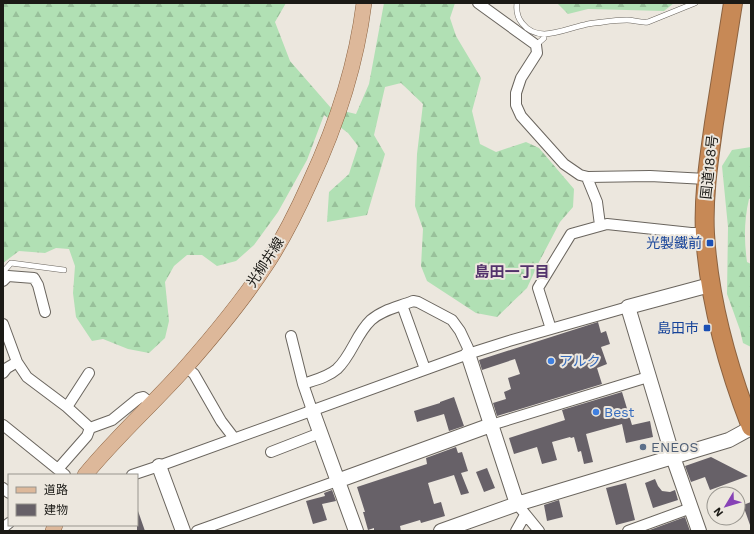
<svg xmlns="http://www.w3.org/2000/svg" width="754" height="534" viewBox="0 0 754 534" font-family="'Work Sans','Noto Sans JP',sans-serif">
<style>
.forest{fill:url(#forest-firs)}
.building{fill:#676168}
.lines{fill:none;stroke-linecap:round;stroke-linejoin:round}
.lane-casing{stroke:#6a655e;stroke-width:6}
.street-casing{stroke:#6a655e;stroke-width:12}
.secondary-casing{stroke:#6a655e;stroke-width:16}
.primary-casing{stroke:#8b6240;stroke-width:16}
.highway-casing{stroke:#8b6240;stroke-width:20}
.lane{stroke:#fff;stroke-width:5}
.street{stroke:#fff;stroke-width:10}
.secondary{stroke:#fff;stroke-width:14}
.primary{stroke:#ddb89a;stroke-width:15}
.highway{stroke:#c78956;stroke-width:18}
.transit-dot{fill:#1a4fb4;stroke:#ece7de;stroke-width:1.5}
.shop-dot{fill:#3f7fe0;stroke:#ece7de;stroke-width:1.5}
.service-dot{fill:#5c6f8a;stroke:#ece7de;stroke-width:1.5}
.labels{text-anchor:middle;stroke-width:4;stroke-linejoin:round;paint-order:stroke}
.street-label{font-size:14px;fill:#1b1a16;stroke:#ece7de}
.transit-label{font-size:14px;fill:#164399;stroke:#ece7de;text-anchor:end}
.shop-label{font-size:14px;fill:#366cbe;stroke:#ece7de;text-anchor:start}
.service-label{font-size:14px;fill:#4e5e75;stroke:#ece7de;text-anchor:start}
.neighbourhood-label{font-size:15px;font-weight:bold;fill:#52326b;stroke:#ece7de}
</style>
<defs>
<pattern id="forest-firs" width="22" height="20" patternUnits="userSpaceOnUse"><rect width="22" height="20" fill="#b1e0b4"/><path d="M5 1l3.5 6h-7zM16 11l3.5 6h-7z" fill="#98c09a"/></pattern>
</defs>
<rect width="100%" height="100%" fill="#ece7de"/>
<path class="forest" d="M3 3H286L275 22 290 61 331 108 356 114 369 84 384 3H455L450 18 456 36 481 78 472 111 480 144 496 152 526 142 539 148 574 189 573 207 560 222 539 262 527 288 497 317 476 313 427 281 421 266 423 229 415 206 417 154 423 104 401 83 385 87 374 135 385 154 367 215 327 222 329 192 349 174 358 146 348 133 324 115 307 160 278 212 254 245 236 261 217 266 202 255H187L174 266 165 282 169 321 165 338 149 353 128 349 103 339 92 341 76 317 73 293 75 266 69 249 56 248 45 253 19 251 3 263Z
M557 3H674L664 11 588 9 568 14Z
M751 147V198L749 199C744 220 744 241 747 262L751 264V347L743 343 740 330 727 294 728 227 722 166 732 150Z"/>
<path class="building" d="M598 322 601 333 606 331 610 344 601 347 607 364 597 368 602 384 497 416 493 403 506 399 504 392 511 389 508 378 520 374 515 359 482 370 479 360Z
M622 392 632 425 650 421 653 437 626 443 622 424 586 434 593 462 584 464 581 451 578 452 574 437 571 438 570 437 552 442 557 460 542 464 537 447 514 454 509 438 565 420 562 410Z
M454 397 464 426 449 431 444 414 417 422 414 411 440 403V402Z
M456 447 458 453 462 452 468 471 461 473 469 493 461 495 454 475 428 483 434 504 441 502 445 516 421 523 420 520 400 526 401 531H374V528L368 530 363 512H365L357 487 427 464 426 458Z
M711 457 748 476 710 490 705 477 691 482 685 466Z
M487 468 495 488 484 492 476 472Z
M655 479 658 486 662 491 670 492 675 490 678 500 653 508 645 483Z
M626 483 635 520 616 525 606 488Z
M332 490 336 501 322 504 327 520 313 524 306 501 325 496 324 493Z
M559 500 563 517 547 521 544 505Z
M751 502V525H750L743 505Z
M137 511H138L145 531H137Z
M685 517 690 531H647Z"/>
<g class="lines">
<g class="lane-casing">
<path id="lane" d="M517 3C516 11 517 17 522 23 538 44 564 29 584 25 590 23 597 23 603 22 610 21 619 20 627 20 634 20 641 23 648 22L695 3
M536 45 544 38V34
M3 272 11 263 64 270"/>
</g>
<g class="street-casing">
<path id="street" d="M478 3 536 45 537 53 521 78 516 93V105L521 116 564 164 580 175 588 177 650 176 706 179
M588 177V180L597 202 600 225
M3 281 8 276 34 278 38 285 45 312
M402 305 425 369
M3 324 17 362 27 377 67 407 90 428
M551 329 538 288 571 234 607 224 691 233H705
M291 336 303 384 312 410
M186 367 194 374 221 421 234 438
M3 373 7 368 17 362
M303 384C315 380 328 377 337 369 352 355 356 334 371 320 382 310 398 307 413 301L418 302 452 320 460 331 468 348V354
M67 407 89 373
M3 425 65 475
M491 425 648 377
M271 452 320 433
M58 469 87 436 90 428 112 420 139 398 143 397 152 404
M132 475 159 466 468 354 509 341 628 307
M3 488 9 493
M517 504 539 531
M3 528 9 523
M197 531 337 481
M516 531 525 515
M628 531 691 508"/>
</g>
<g class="secondary-casing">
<path id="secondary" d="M468 354 517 504
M312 410 356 531
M159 466 183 531
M337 481 491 425
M441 531 517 504 729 440 751 428
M699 531 673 457 628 307 710 285"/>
</g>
<g class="primary-casing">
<path id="primary" d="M85 475C116 437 153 404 186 367 215 334 244 299 268 262 284 237 298 209 310 182 337 124 356 67 364 3
M53 531 55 525"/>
</g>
<g class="highway-casing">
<path id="highway" d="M733 3C727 43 720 83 714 123 709 159 703 196 705 234 709 301 727 365 751 427"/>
</g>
<use href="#lane" class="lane"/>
<use href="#street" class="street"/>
<use href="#secondary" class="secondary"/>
<use href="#primary" class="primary"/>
<use href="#highway" class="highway"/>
</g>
<g class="transit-dot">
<rect x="706" y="239" width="8" height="8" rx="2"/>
<rect x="703" y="324" width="8" height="8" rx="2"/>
</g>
<g class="shop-dot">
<circle cx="551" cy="361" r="4"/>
<circle cx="596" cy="412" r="4"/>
</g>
<circle class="service-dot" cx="643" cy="447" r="4"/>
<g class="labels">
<g class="street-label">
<text transform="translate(709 167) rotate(-84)" y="5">国道188号</text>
<text transform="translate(265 262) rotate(-57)" y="5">光柳井線</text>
</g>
<g class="transit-label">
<text x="702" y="248">光製鐵前</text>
<text x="699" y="333">島田市</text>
</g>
<g class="shop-label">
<text x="559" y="366">アルク</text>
<text x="604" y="417">Best</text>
</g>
<g class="service-label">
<text x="651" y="452">ENEOS</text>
</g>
<g class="neighbourhood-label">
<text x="512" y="277">島田一丁目</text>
</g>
</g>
<rect width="754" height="534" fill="none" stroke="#1b1a16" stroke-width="8"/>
<rect x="8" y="474" width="130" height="52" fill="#ece7de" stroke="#98958e"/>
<rect x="16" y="487" width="20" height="6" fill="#ddb89a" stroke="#98958e"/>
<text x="44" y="494" font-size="12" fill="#1b1a16">道路</text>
<rect x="16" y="504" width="20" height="12" fill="#676168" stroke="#98958e"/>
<text x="44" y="514" font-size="12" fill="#1b1a16">建物</text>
<g transform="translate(726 506) rotate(232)"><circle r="19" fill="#ece7de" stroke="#98958e"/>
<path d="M0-3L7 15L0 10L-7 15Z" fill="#8742b6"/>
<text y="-6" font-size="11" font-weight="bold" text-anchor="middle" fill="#1b1a16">N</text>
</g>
</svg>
